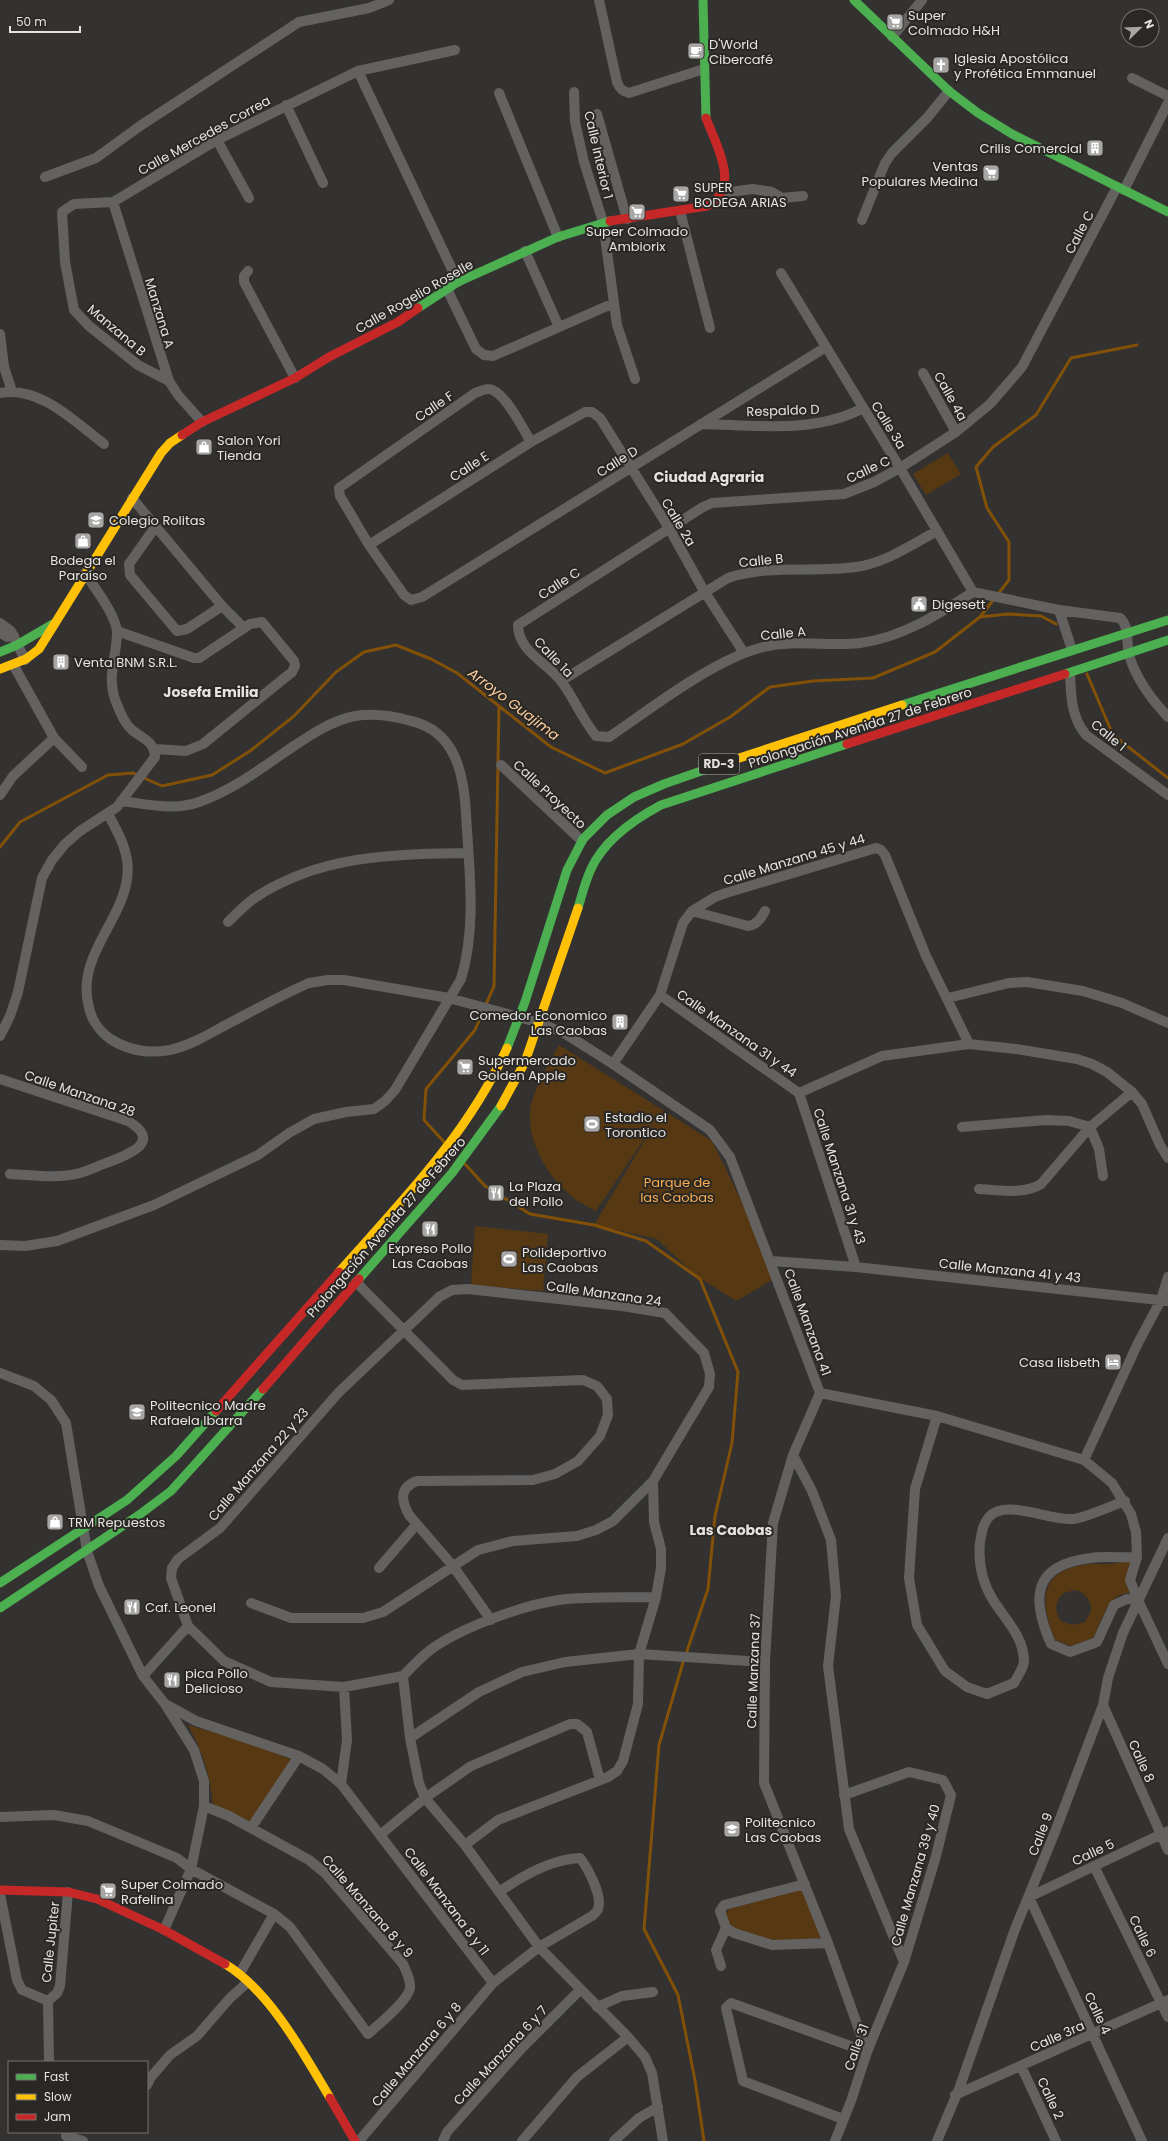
<svg xmlns="http://www.w3.org/2000/svg" width="1168" height="2141" viewBox="0 0 1168 2141" font-family="Poppins,sans-serif">
<style>
.green{fill:#563813;fill-rule:evenodd}
.lines{fill:none;stroke-linecap:round;stroke-linejoin:round}
.stream{stroke:#825107;stroke-width:3}
.street{stroke:#636261;stroke-width:10}
.fast{stroke:#4caf50;stroke-width:9}
.slow{stroke:#ffc107;stroke-width:9}
.jam{stroke:#c62828;stroke-width:9}
.labels{text-anchor:middle;stroke-width:4;stroke-linejoin:round;paint-order:stroke}
.shield{fill:#2a2825;stroke:#aeaca9;stroke-width:1}
.shield-label{font-size:12px;font-weight:bold;fill:#e6e4e2}
.poi-label{font-size:13px;fill:#e6e4e2;stroke:#2a2825;text-anchor:start}
.street-label{font-size:13px;fill:#e6e4e2;stroke:#2a2825}
.park-label{font-size:13px;fill:#f9ac52;stroke:#2a2825}
.neighbourhood-label{font-size:14px;font-weight:bold;fill:#e6e4e2;stroke:#2a2825}
.water-label{font-size:14px;font-style:italic;fill:#fccd9c;stroke:#2a2825}
</style>
<rect width="100%" height="100%" fill="#333230"/>
<path class="green" d="M948 453 961 474 926 495 913 474Z
M559 1045 712 1141 771 1261 772 1280 736 1301 695 1275 657 1239 594 1225 655 1123 596 1211C587 1206 575 1201 568 1193 546 1173 528 1143 530 1112 532 1091 549 1064 559 1045Z
M475 1226 548 1234 543 1291 471 1285Z
M1131 1560V1593C1107 1592 1103 1620 1093 1638L1071 1646 1055 1640C1038 1599 1040 1568 1092 1564 1097 1563 1102 1565 1107 1564 1115 1564 1123 1562 1131 1560ZM1075 1590C1086 1593 1091 1600 1091 1611L1085 1622 1072 1625 1061 1621C1054 1611 1055 1601 1064 1593Z
M188 1725 251 1743 292 1760 249 1826 213 1806C210 1774 203 1753 188 1725Z
M803 1889 823 1938 774 1943 735 1930 724 1917 729 1909Z"/>
<g class="lines">
<path class="stream" d="M998 594 1009 580V542L987 508 976 467 993 447 1036 415 1071 358 1137 345
M980 617 1008 614 1041 616 1056 624
M1087 674 1113 735 1168 778
M0 847 20 822 108 775 133 773 162 786 212 775 250 751 294 716 336 672 364 652 396 645 431 659 457 673 551 747 605 773 683 744 730 717 770 687 813 681 873 678 935 652 980 617 994 599
M445 1143 424 1120 426 1089 475 1030 494 986 499 706
M465 1164 485 1186 530 1214 594 1225 646 1241 700 1279 738 1372 732 1443 715 1516 708 1589 686 1654
M684 1659 659 1745 644 1929 678 1995 695 2080 704 2141"/>
<path class="street" d="M599 0 617 82C620 89 622 91 629 93L704 69
M892 37 922 0
M358 71 458 282
M1132 78 1168 96
M574 92 575 122 584 162 603 222 617 325 635 379
M499 93 558 237
M286 105 323 183
M597 114 627 219
M217 140 249 198
M45 177 96 158 140 126 299 22 369 8 389 0
M1124 190 1168 103
M722 193 753 189 772 192 782 198 803 196
M113 202 169 381 178 395 202 422
M680 211 710 328
M862 220 885 163 892 153 927 118 949 91
M525 251 559 327
M248 271 244 276V282L295 378
M781 273 900 468 973 592
M447 289 476 349 484 355 493 356 614 303
M0 334 4 367 12 391
M923 373 956 432
M169 381 138 365 89 326 74 310 65 262 62 212 74 204 113 202 217 140 358 71 455 50
M0 393C39 385 75 422 104 444
M701 424C754 425 815 434 863 408
M531 442C523 429 504 389 488 389 484 389 479 392 475 393L339 488 340 496 369 545 404 595 411 600 422 597 826 347
M132 498 222 606 244 628
M156 526 129 564 130 575 177 631 187 629 222 606
M369 545 531 442 585 412H592L600 418 669 528 704 591 744 653
M973 592C939 614 901 638 860 643 829 647 795 639 763 647 714 659 652 708 609 737L596 736C582 719 574 698 561 681 547 662 518 652 518 625L703 507 712 503 844 494 874 482 900 468 956 432 990 404 1022 367 1117 187
M973 592 1059 610 1120 618C1131 628 1125 644 1130 658 1137 680 1153 701 1168 717
M1059 610 1072 650
M0 623 11 631 25 660
M117 631 194 658H199L250 624 262 622 294 661 295 666 292 672 203 744 186 751 155 749
M0 632 7 637 14 636
M1070 673C1071 696 1071 717 1086 735L1168 795
M561 681 728 578C769 564 813 573 856 567 885 563 911 545 937 531
M54 738 82 767
M501 765 582 841
M0 795 13 776 54 738 14 666
M108 814C119 834 131 855 127 879 121 922 78 956 88 1003 90 1017 98 1030 109 1038 128 1051 148 1054 170 1050 188 1046 206 1036 222 1027 251 1012 279 996 309 983L328 980H344L449 998 540 1023 564 1033 613 1064 710 1130 730 1157 820 1393
M692 911 748 926C757 925 761 918 765 911
M228 922C236 914 244 906 253 899 318 855 393 854 468 853
M660 995 799 1093
M948 998 1009 983 1027 982 1083 991 1122 1003 1168 1023
M0 1036 10 1016 18 992 42 878 52 860 65 844 80 831 117 807 155 757C154 740 142 739 131 729 124 723 119 710 116 702 106 677 117 657 117 632 116 615 94 587 85 573
M613 1064 660 995 683 923 692 911 715 897 726 893 876 848 881 850 885 855 926 956 969 1044
M0 1079 128 1121C163 1142 129 1154 109 1162 100 1165 90 1170 80 1173 58 1179 33 1175 10 1174
M799 1093 882 1056 969 1044 1016 1049 1077 1059 1092 1064 1107 1072 1132 1092 1142 1104 1160 1145 1168 1158
M799 1093 856 1267
M962 1127 1046 1120 1069 1121 1090 1127 1132 1092
M979 1189C999 1190 1024 1195 1041 1184L1090 1127 1099 1149 1103 1176
M0 1245 25 1246 57 1241 154 1205 258 1155 289 1133 314 1119 346 1112 374 1109 385 1101 395 1090 461 979C477 926 469 869 466 814 464 775 456 731 411 721 393 716 374 713 355 716 329 721 306 738 285 752 258 771 230 791 199 802 175 811 146 804 121 801
M771 1261 856 1267 1168 1301
M356 1282 453 1380 462 1385 583 1380 597 1386 607 1399 608 1415 600 1436 578 1461 555 1474 533 1480 417 1481C399 1488 401 1500 409 1515L453 1566 491 1620
M0 1373 34 1386 51 1400 66 1423 87 1551 99 1586 143 1676 165 1704 194 1750 204 1781V1806L191 1869 164 1930
M820 1393 793 1455 773 1523 765 1662 764 1783 828 1943 867 2052
M820 1393 937 1416 1084 1460 1112 1483 1131 1514 1136 1532 1137 1557 1130 1580 1138 1600 1168 1664
M937 1416 915 1489 909 1578 917 1625 945 1671 967 1687 987 1694 1014 1683C1017 1677 1024 1668 1024 1661 1024 1637 1005 1619 993 1600 982 1582 978 1563 980 1542 982 1533 982 1525 989 1517 1005 1498 1050 1521 1073 1519 1088 1517 1110 1506 1125 1501
M793 1455 812 1491 831 1540 836 1596 828 1666 849 1829 904 1962
M1084 1460 1138 1343 1161 1300 1168 1277
M1137 1557C1121 1558 1105 1556 1091 1558 1032 1565 1031 1598 1051 1644L1070 1652 1097 1642 1114 1605 1127 1599 1138 1600
M379 1568 416 1525
M251 1603 291 1618H363L383 1612 478 1550 513 1541 577 1536 596 1530 613 1521 653 1481 709 1387 710 1374 704 1353 665 1313 622 1306 468 1289 452 1290 439 1297 339 1392 220 1528 178 1559 172 1568 171 1578 188 1626 224 1661 271 1682 344 1687 403 1676
M143 1676 188 1626
M403 1676 410 1738 419 1783 425 1798 465 1845 539 1947 628 2037 645 2057 652 2073 663 2141
M403 1676C411 1668 420 1658 429 1651 457 1629 523 1605 559 1600 590 1596 624 1598 656 1597
M167 1705 196 1721 299 1756 323 1769 341 1784 493 1983
M1103 1705 1168 1850
M410 1738 479 1692 522 1672 565 1662 639 1654 765 1662
M341 1784 347 1740 344 1687
M0 1817 54 1815 88 1821 177 1858 191 1869 274 1914 290 1927 368 2034C378 2025 408 2001 410 1988 411 1980 406 1971 403 1964L325 1873 309 1860 229 1816 204 1806
M251 1828 299 1756
M380 1835 425 1798 471 1766 570 1724H577L587 1732 600 1780
M465 1845 498 1820 608 1777 617 1771 623 1761 638 1704 639 1654 656 1597 661 1568V1549L654 1522 653 1481
M1094 1866 1168 2017
M805 1884 724 1905 720 1911 726 1928 734 1933 772 1945 828 1943
M0 1894 17 1980 22 1990 48 2001
M721 1966 716 1950 726 1928
M240 1973 274 1914
M597 2007 622 1996 653 1992
M49 2062 48 2001 57 1993 60 1986 68 1892
M1021 2066 1056 2141
M147 2085 151 2077 170 2055 197 2036 230 1998 248 1982
M955 2095 1168 2000
M843 2119 743 2081 726 2008 731 2003 867 2052
M66 2136 83 2141
M359 2141 493 1983 539 1947 592 1916C594 1914 597 1912 598 1909 603 1897 588 1868 580 1858 551 1859 522 1876 499 1892
M443 2141 447 2132 521 2049 580 1990
M522 2141 577 2077 628 2037
M614 2141 639 2118 658 2107
M835 2141 851 2101 867 2052 904 1962 936 1856 951 1795 943 1780 909 1772 844 1795
M937 2141 959 2089 1015 1929 1055 1832 1103 1705 1108 1678 1123 1633 1168 1538
M1142 2141 1029 1897 1168 1831"/>
<path class="fast" d="M703 0 706 118
M854 0 949 91 978 113 1012 134 1168 212
M418 308 458 282 558 237 610 221
M0 652 17 645 53 624
M1065 674 1168 640
M902 705 1168 620
M578 908C582 895 585 882 591 869 604 840 633 820 661 805L847 744
M507 1048 525 1002 567 870 583 839 607 815 634 797 664 784 727 762
M359 1279 452 1173 501 1106
M0 1583 127 1500 176 1456 216 1411
M0 1608 139 1515 171 1491 263 1389"/>
<path class="slow" d="M0 669 26 659 39 649 161 453 170 443 182 435
M727 762 902 705
M501 1106 525 1062 578 908
M339 1272C402 1201 468 1134 507 1048
M225 1964C269 1990 304 2054 330 2098"/>
<path class="jam" d="M610 221 707 206C742 188 716 145 706 118
M182 435 202 422 295 378 329 357 398 322 418 308
M847 744 1065 674
M263 1389 359 1279
M216 1411 339 1272
M0 1890 68 1892 97 1899 164 1930 225 1964
M330 2098 355 2141"/>
</g>
<defs>
<g id="supermarket-square" transform="scale(0.9)"><rect x="-9" y="-9" width="18" height="18" rx="4" fill="#a7a6a4" stroke="#2a2825"/><path d="M-6-5.5h2.5l.6 2H6L4.5 2H-2.5L-4.4-4H-6ZM-1.5 3.2a1.3 1.3 0 1 0 .1 0ZM3 3.2a1.3 1.3 0 1 0 .1 0Z" fill="#fff"/></g>
<g id="cafe-square" transform="scale(0.9)"><rect x="-9" y="-9" width="18" height="18" rx="4" fill="#a7a6a4" stroke="#2a2825"/><path d="M-5.5-4.5H6V0H3Q3 3.5 0 3.5H-2.5Q-5.5 3.5-5.5 0ZM3-3.2v2h1.7v-2ZM-6 4.5H4V6H-6Z" fill="#fff"/></g>
<g id="church-square" transform="scale(0.9)"><rect x="-9" y="-9" width="18" height="18" rx="4" fill="#a7a6a4" stroke="#2a2825"/><path d="M-1.2-6h2.4v3.5h3.3v2.4h-3.3V6h-2.4V-.1h-3.3v-2.4h3.3Z" fill="#fff"/></g>
<g id="building-square" transform="scale(0.9)"><rect x="-9" y="-9" width="18" height="18" rx="4" fill="#a7a6a4" stroke="#2a2825"/><path d="M-4-6H4V6H1V3H-1V6H-4ZM-2.5-4.3h1.7v1.8h-1.7ZM.8-4.3h1.7v1.8H.8ZM-2.5-1h1.7V.8h-1.7ZM.8-1h1.7V.8H.8Z" fill="#fff"/></g>
<g id="shop-square" transform="scale(0.9)"><rect x="-9" y="-9" width="18" height="18" rx="4" fill="#a7a6a4" stroke="#2a2825"/><path d="M-5-2.5h2.3a2.7 3.5 0 0 1 5.4 0H5L5.5 6h-11ZM-1.5-2.5h3a1.5 2.3 0 0 0-3 0Z" fill="#fff"/></g>
<g id="school-square" transform="scale(0.9)"><rect x="-9" y="-9" width="18" height="18" rx="4" fill="#a7a6a4" stroke="#2a2825"/><path d="M0-5L7-2L0 1L-7-2ZM-4 1L0 2.5L4 1V4Q0 6-4 4Z" fill="#fff"/></g>
<g id="civic-square" transform="scale(0.9)"><rect x="-9" y="-9" width="18" height="18" rx="4" fill="#a7a6a4" stroke="#2a2825"/><path d="M-.6-6.5H3V-4.5H.6V-3L4-1V1h2V6H-6V1h2V-1L-.6-3ZM-1.2 2.5V6h2.4V2.5Z" fill="#fff"/></g>
<g id="stadium-square" transform="scale(0.9)"><rect x="-9" y="-9" width="18" height="18" rx="4" fill="#a7a6a4" stroke="#2a2825"/><path d="M0-5a6.5 5 0 1 0 0 10a6.5 5 0 1 0 0-10ZM-3.5-1.8h7v3.6h-7Z" fill="#fff"/></g>
<g id="restaurant-square" transform="scale(0.9)"><rect x="-9" y="-9" width="18" height="18" rx="4" fill="#a7a6a4" stroke="#2a2825"/><path d="M-5-6h1v4h1v-4h1v4h1v-4h1v5L-1.5 .5V6h-2V.5L-5-1ZM5-6V6H3V1.5H1.5Q1.5-4 5-6Z" fill="#fff"/></g>
<g id="hotel-square" transform="scale(0.9)"><rect x="-9" y="-9" width="18" height="18" rx="4" fill="#a7a6a4" stroke="#2a2825"/><path d="M-6-4.5h1.5V1H6V5H4.5V3h-9V5H-6ZM-4 0a1.8 1.8 0 1 1 3.6 0ZM.5 0V-2.5h3Q6-2.5 6 0Z" fill="#fff"/></g>
<g id="university-square" transform="scale(0.9)"><rect x="-9" y="-9" width="18" height="18" rx="4" fill="#a7a6a4" stroke="#2a2825"/><path d="M0-5L7-2L0 1L-7-2ZM-4 1L0 2.5L4 1V4Q0 6-4 4Z" fill="#fff"/></g>
</defs>
<g fill-rule="evenodd">
<use href="#supermarket-square" x="895" y="22"/>
<use href="#cafe-square" x="696" y="51"/>
<use href="#church-square" x="941" y="65"/>
<use href="#building-square" x="1095" y="148"/>
<use href="#supermarket-square" x="991" y="173"/>
<use href="#supermarket-square" x="681" y="194"/>
<use href="#supermarket-square" x="637" y="212"/>
<use href="#shop-square" x="204" y="447"/>
<use href="#school-square" x="96" y="520"/>
<use href="#shop-square" x="83" y="541"/>
<use href="#civic-square" x="919" y="604"/>
<use href="#building-square" x="61" y="662"/>
<use href="#building-square" x="620" y="1022"/>
<use href="#supermarket-square" x="465" y="1067"/>
<use href="#stadium-square" x="592" y="1124"/>
<use href="#restaurant-square" x="496" y="1193"/>
<use href="#restaurant-square" x="430" y="1229"/>
<use href="#stadium-square" x="509" y="1259"/>
<use href="#hotel-square" x="1113" y="1362"/>
<use href="#school-square" x="137" y="1412"/>
<use href="#shop-square" x="55" y="1522"/>
<use href="#restaurant-square" x="132" y="1607"/>
<use href="#restaurant-square" x="172" y="1680"/>
<use href="#university-square" x="732" y="1829"/>
<use href="#supermarket-square" x="108" y="1891"/>
</g>
<g class="labels">
<rect class="shield" x="699" y="754" width="40" height="20" rx="3"/>
<g class="shield-label">
<text x="719" y="768">RD-3</text>
</g>
<g class="poi-label">
<text x="908" y="20">Super<tspan x="908" dy="15">Colmado H&amp;H</tspan></text>
<text x="709" y="49">D'World<tspan x="709" dy="15">Cibercafé</tspan></text>
<text x="954" y="63">Iglesia Apostólica<tspan x="954" dy="15">y Profética Emmanuel</tspan></text>
<text x="1082" y="153" text-anchor="end">Crilis Comercial</text>
<text x="978" y="171" text-anchor="end">Ventas<tspan x="978" dy="15">Populares Medina</tspan></text>
<text x="694" y="192">SUPER<tspan x="694" dy="15">BODEGA ARIAS</tspan></text>
<text x="637" y="236" text-anchor="middle">Super Colmado<tspan x="637" dy="15">Ambiorix</tspan></text>
<text x="217" y="445">Salon Yori<tspan x="217" dy="15">Tienda</tspan></text>
<text x="109" y="525">Colegio Rolitas</text>
<text x="83" y="565" text-anchor="middle">Bodega el<tspan x="83" dy="15">Paraíso</tspan></text>
<text x="932" y="609">Digesett</text>
<text x="74" y="667">Venta BNM S.R.L.</text>
<text x="607" y="1020" text-anchor="end">Comedor Economico<tspan x="607" dy="15">Las Caobas</tspan></text>
<text x="478" y="1065">Supermercado<tspan x="478" dy="15">Golden Apple</tspan></text>
<text x="605" y="1122">Estadio el<tspan x="605" dy="15">Torontico</tspan></text>
<text x="509" y="1191">La Plaza<tspan x="509" dy="15">del Pollo</tspan></text>
<text x="430" y="1253" text-anchor="middle">Expreso Pollo<tspan x="430" dy="15">Las Caobas</tspan></text>
<text x="522" y="1257">Polideportivo<tspan x="522" dy="15">Las Caobas</tspan></text>
<text x="1100" y="1367" text-anchor="end">Casa lisbeth</text>
<text x="150" y="1410">Politecnico Madre<tspan x="150" dy="15">Rafaela Ibarra</tspan></text>
<text x="68" y="1527">TRM Repuestos</text>
<text x="145" y="1612">Caf. Leonel</text>
<text x="185" y="1678">pica Pollo<tspan x="185" dy="15">Delicioso</tspan></text>
<text x="745" y="1827">Politecnico<tspan x="745" dy="15">Las Caobas</tspan></text>
<text x="121" y="1889">Super Colmado<tspan x="121" dy="15">Rafelina</tspan></text>
</g>
<g class="street-label">
<text transform="translate(204 135) rotate(-29)" y="5">Calle Mercedes Correa</text>
<text transform="translate(599 155) rotate(77)" y="5">Calle Interior 1</text>
<text transform="translate(1079 232) rotate(-62)" y="5">Calle C</text>
<text transform="translate(414 296) rotate(-30)" y="5">Calle Rogelio Roselle</text>
<text transform="translate(160 313) rotate(73)" y="5">Manzana A</text>
<text transform="translate(117 330) rotate(40)" y="5">Manzana B</text>
<text transform="translate(951 396) rotate(61)" y="5">Calle 4a</text>
<text transform="translate(434 406) rotate(-34)" y="5">Calle F</text>
<text transform="translate(783 410) rotate(-2)" y="5">Respaldo D</text>
<text transform="translate(889 425) rotate(58)" y="5">Calle 3a</text>
<text transform="translate(617 461) rotate(-32)" y="5">Calle D</text>
<text transform="translate(469 466) rotate(-33)" y="5">Calle E</text>
<text transform="translate(868 469) rotate(-25)" y="5">Calle C</text>
<text transform="translate(679 522) rotate(59)" y="5">Calle 2a</text>
<text transform="translate(761 560) rotate(-6)" y="5">Calle B</text>
<text transform="translate(559 583) rotate(-33)" y="5">Calle C</text>
<text transform="translate(783 633) rotate(-6)" y="5">Calle A</text>
<text transform="translate(554 657) rotate(46)" y="5">Calle 1a</text>
<text transform="translate(860 727) rotate(-18)" y="5">Prolongación Avenida 27 de Febrero</text>
<text transform="translate(1109 735) rotate(39)" y="5">Calle 1</text>
<text transform="translate(550 794) rotate(43)" y="5">Calle Proyecto</text>
<text transform="translate(794 859) rotate(-17)" y="5">Calle Manzana 45 y 44</text>
<text transform="translate(737 1033) rotate(35)" y="5">Calle Manzana 31 y 44</text>
<text transform="translate(80 1093) rotate(19)" y="5">Calle Manzana 28</text>
<text transform="translate(840 1176) rotate(72)" y="5">Calle Manzana 31 y 43</text>
<text transform="translate(386 1227) rotate(-49)" y="5">Prolongación Avenida 27 de Febrero</text>
<text transform="translate(1010 1270) rotate(6)" y="5">Calle Manzana 41 y 43</text>
<text transform="translate(604 1293) rotate(8)" y="5">Calle Manzana 24</text>
<text transform="translate(808 1322) rotate(70)" y="5">Calle Manzana 41</text>
<text transform="translate(258 1464) rotate(-49)" y="5">Calle Manzana 22 y 23</text>
<text transform="translate(753 1671) rotate(-88)" y="5">Calle Manzana 37</text>
<text transform="translate(1142 1761) rotate(66)" y="5">Calle 8</text>
<text transform="translate(1040 1834) rotate(-69)" y="5">Calle 9</text>
<text transform="translate(1093 1852) rotate(-25)" y="5">Calle 5</text>
<text transform="translate(915 1875) rotate(-74)" y="5">Calle Manzana 39 y 40</text>
<text transform="translate(447 1901) rotate(53)" y="5">Calle Manzana 8 y 11</text>
<text transform="translate(368 1906) rotate(49)" y="5">Calle Manzana 8 y 9</text>
<text transform="translate(1143 1936) rotate(64)" y="5">Calle 6</text>
<text transform="translate(50 1942) rotate(-84)" y="5">Calle Jupiter</text>
<text transform="translate(1098 2013) rotate(65)" y="5">Calle 4</text>
<text transform="translate(1057 2036) rotate(-24)" y="5">Calle 3ra</text>
<text transform="translate(856 2047) rotate(-70)" y="5">Calle 31</text>
<text transform="translate(416 2054) rotate(-50)" y="5">Calle Manzana 6 y 8</text>
<text transform="translate(500 2055) rotate(-47)" y="5">Calle Manzana 6 y 7</text>
<text transform="translate(1051 2098) rotate(65)" y="5">Calle 2</text>
</g>
<g class="park-label">
<text x="677" y="1187">Parque de<tspan x="677" dy="15">las Caobas</tspan></text>
</g>
<g class="neighbourhood-label">
<text x="709" y="482">Ciudad Agraria</text>
<text x="211" y="697">Josefa Emilia</text>
<text x="731" y="1535">Las Caobas</text>
</g>
<g class="water-label">
<text transform="translate(514 704) rotate(37)" y="5">Arroyo Guajima</text>
</g>
</g>
<rect x="8" y="2061" width="140" height="72" fill="#2a2825" stroke="#757371"/>
<rect x="16" y="2074" width="20" height="6" fill="#4caf50" stroke="#757371"/>
<text x="44" y="2081" font-size="12" fill="#e6e4e2">Fast</text>
<rect x="16" y="2094" width="20" height="6" fill="#ffc107" stroke="#757371"/>
<text x="44" y="2101" font-size="12" fill="#e6e4e2">Slow</text>
<rect x="16" y="2114" width="20" height="6" fill="#c62828" stroke="#757371"/>
<text x="44" y="2121" font-size="12" fill="#e6e4e2">Jam</text>
<g transform="translate(1140 28) rotate(67)"><circle r="19" fill="#2a2825" stroke="#757371"/>
<path d="M0-3L7 15L0 10L-7 15Z" fill="#a7a6a4"/>
<text y="-6" font-size="11" font-weight="bold" text-anchor="middle" fill="#e6e4e2">N</text>
</g>
<path d="M10 26v6h70v-6" fill="none" stroke="#e6e4e2" stroke-width="2"/>
<text x="16" y="26" font-size="12" fill="#e6e4e2" stroke="#2a2825" stroke-width="3" paint-order="stroke">50 m</text>
</svg>
